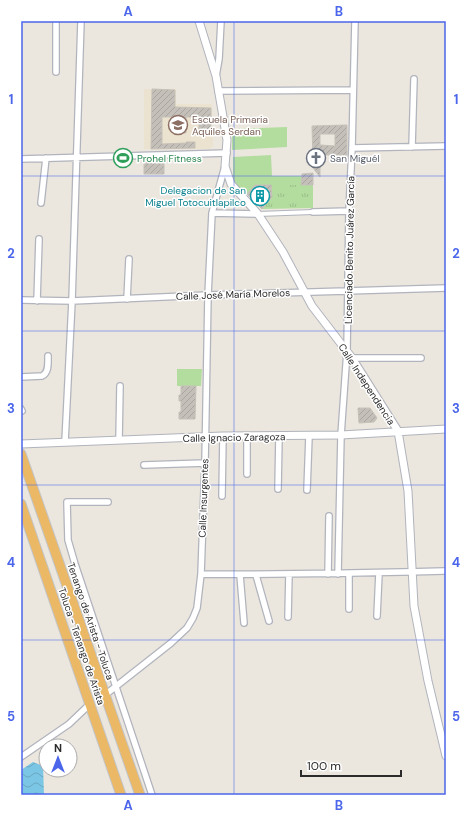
<svg xmlns="http://www.w3.org/2000/svg" width="467" height="816" viewBox="0 0 467 816" font-family="'DM Sans',sans-serif">
<style>
.education{fill:#ebe3cf}
.park{fill:url(#park-tufts)}
.garden{fill:#b3dd9f}
.water{fill:url(#water-waves)}
.building{fill:url(#building-hatch);stroke:#c6c1b8;fill-rule:evenodd}
.lines{fill:none;stroke-linecap:round;stroke-linejoin:round}
.pedestrian-casing{stroke:#b1b4bd;stroke-width:6}
.minor-casing{stroke:#b1b4bd;stroke-width:8}
.tertiary-casing{stroke:#b1b4bd;stroke-width:9}
.trunk-casing{stroke:#c4c4c4;stroke-width:11}
.pedestrian{stroke:#fff;stroke-width:4}
.minor{stroke:#fff;stroke-width:5.5}
.tertiary{stroke:#fff;stroke-width:7}
.trunk{stroke:#ebb866;stroke-width:9}
.grid{fill:none;stroke:#4b66eb;stroke-width:1;stroke-opacity:0.55}
.labels{text-anchor:middle;stroke-width:3;stroke-linejoin:round;paint-order:stroke}
.education-label{font-size:10px;fill:#785e54;stroke:#fff;text-anchor:start}
.leisure-label{font-size:10px;fill:#27864d;stroke:#fff;text-anchor:start}
.worship-label{font-size:10px;fill:#5b616d;stroke:#fff;text-anchor:start}
.culture-label{font-size:10px;fill:#0d838f;stroke:#fff;text-anchor:end}
.street-label{font-size:10px;fill:#2b2b2b;stroke:#fff}
.neatline{fill:none;stroke:#4b66eb;stroke-width:1.5}
.grid-label{font-size:13px;text-anchor:middle;font-weight:bold;fill:#4b66eb}
</style>
<defs>
<pattern id="park-tufts" width="24" height="20" patternUnits="userSpaceOnUse"><rect width="24" height="20" fill="#b3dd9f"/><path d="M3 7l-1-3M5 7V3M7 7l1-3M15 17l-1-3M17 17v-4M19 17l1-3" fill="none" stroke="#9abe89"/></pattern>
<pattern id="water-waves" width="16" height="10" patternUnits="userSpaceOnUse"><rect width="16" height="10" fill="#7ac6e4"/><path d="M0 5q4-4 8 0t8 0" fill="none" stroke="#6aaac4"/></pattern>
<pattern id="building-hatch" width="6" height="6" patternUnits="userSpaceOnUse"><rect width="6" height="6" fill="#c4c0b9"/><path d="M-1 1l2-2M0 6l6-6M5 7l2-2" fill="none" stroke="#a9a59f"/></pattern>
</defs>
<rect width="100%" height="100%" fill="#ebe6de"/>
<path class="education" d="M144 89H176V104H212L213 146 209 149H144Z"/>
<path class="park" d="M271 185H313V208L262 209 272 197Z"/>
<path class="garden" d="M287 127V147L232 150V129Z
M271 155 272 176H302L301 185H255L247 194 233 182V157Z
M177 369H202L201 386H177Z"/>
<path class="water" d="M33 762 43 766 44 795H21V770Z"/>
<path class="building" d="M152 89 175 90V107L211 108V132L199 133V117H186V133H180V117H162V144L187 143 186 142H195V148L151 149Z
M347 125V155H317L323 164 320 168V177L310 164 313 160 312 126ZM320 134H335V146L320 145Z
M144 160H164V174H144Z
M313 173V185H301L302 174Z
M255 185H271L272 197 262 209 247 194Z
M181 386H196L195 419H179V412H181V401H179V395H181Z
M358 408H370L377 418 374 422 359 423Z"/>
<g class="lines">
<g class="pedestrian-casing">
<path id="pedestrian" d="M258 214 313 212"/>
</g>
<g class="minor-casing">
<path id="minor" d="M56 72V21
M216 76 219 59 221 21
M218 91 353 90
M412 147 414 79
M352 148 446 146
M21 159 227 153
M41 203 46 158
M313 212 349 211
M212 213 258 214
M127 299 129 259
M21 300 72 301 208 295 446 288
M37 301 39 239
M352 358H421
M21 377 42 376C49 373 48 363 48 356
M21 409 22 411
M119 440 120 386
M65 442 72 301 81 21
M144 465 205 463
M247 474V436
M278 489 279 436
M307 490 309 436
M222 496 223 436
M108 502H67L68 540 75 564 152 795
M201 574C283 575 364 573 446 571
M328 574 329 516
M338 574 341 435 347 351 349 211 352 148 355 21
M240 575 244 623
M256 575 269 621
M349 609V574
M377 616 379 573
M288 617 289 574
M105 695 171 643 187 628 193 618 197 608 201 574 205 463 208 295 212 213 225 166
M21 757 69 724 90 704"/>
</g>
<g class="tertiary-casing">
<path id="tertiary" d="M199 21 216 76 227 140 225 166 231 184 258 214 283 252 312 306 352 358 398 431 408 491 414 606 428 681 446 756
M21 444 223 436 341 435 446 429"/>
</g>
<g class="trunk-casing">
<path id="trunk" d="M21 454 140 795
M21 504 121 795"/>
</g>
<use href="#pedestrian" class="pedestrian"/>
<use href="#minor" class="minor"/>
<use href="#tertiary" class="tertiary"/>
<use href="#trunk" class="trunk"/>
</g>
<path class="grid" d="M234 21V795M21 176H446M21 331H446M21 485H446M21 640H446"/>
<defs>
<g id="school-ring" transform="scale(1)"><circle r="9.5" fill="#fff" stroke="#8d6e63" stroke-width="1.5"/><path d="M0-5L7-2L0 1L-7-2ZM-4 1L0 2.5L4 1V4Q0 6-4 4Z" fill="#8d6e63"/></g>
<g id="stadium-ring" transform="scale(1)"><circle r="9.5" fill="#fff" stroke="#2e9e5b" stroke-width="1.5"/><path d="M0-5a6.5 5 0 1 0 0 10a6.5 5 0 1 0 0-10ZM-3.5-1.8h7v3.6h-7Z" fill="#2e9e5b"/></g>
<g id="church-ring" transform="scale(1)"><circle r="9.5" fill="#fff" stroke="#6b7280" stroke-width="1.5"/><path d="M-1.2-6h2.4v3.5h3.3v2.4h-3.3V6h-2.4V-.1h-3.3v-2.4h3.3Z" fill="#6b7280"/></g>
<g id="building-ring" transform="scale(1)"><circle r="9.5" fill="#fff" stroke="#0f9aa8" stroke-width="1.5"/><path d="M-4-6H4V6H1V3H-1V6H-4ZM-2.5-4.3h1.7v1.8h-1.7ZM.8-4.3h1.7v1.8H.8ZM-2.5-1h1.7V.8h-1.7ZM.8-1h1.7V.8H.8Z" fill="#0f9aa8"/></g>
</defs>
<g fill-rule="evenodd">
<use href="#school-ring" x="178" y="125"/>
<use href="#stadium-ring" x="123" y="158"/>
<use href="#church-ring" x="316" y="158"/>
<use href="#building-ring" x="260" y="196"/>
</g>
<g class="labels">
<g class="education-label">
<text x="192" y="123">Escuela Primaria<tspan x="192" dy="12">Aquiles Serdan</tspan></text>
</g>
<g class="leisure-label">
<text x="137" y="162">Prohel Fitness</text>
</g>
<g class="worship-label">
<text x="330" y="162">San Miguél</text>
</g>
<g class="culture-label">
<text x="246" y="194">Delegacion de San<tspan x="246" dy="12">Miguel Totocuitlapilco</tspan></text>
</g>
<g class="street-label">
<text transform="translate(349 250) rotate(-89)" y="4">Licenciado Benito Juárez García</text>
<text transform="translate(233 294) rotate(-2)" y="4">Calle José María Morelos</text>
<text transform="translate(367 384) rotate(57)" y="4">Calle Independencia</text>
<text transform="translate(234 437) rotate(-1)" y="4">Calle Ignacio Zaragoza</text>
<text transform="translate(203 498) rotate(-88)" y="4">Calle Insurgentes</text>
<text transform="translate(91 621) rotate(71)" y="4">Tenango de Arista - Toluca</text>
<text transform="translate(82 646) rotate(71)" y="4">Toluca - Tenango de Arista</text>
</g>
</g>
<rect width="467" height="816" fill="none" stroke="#ffffff" stroke-width="44"/>
<g transform="translate(58 758)"><circle r="19" fill="#ffffff" stroke="#aaaaaa"/>
<path d="M0-3L7 15L0 10L-7 15Z" fill="#4b66eb"/>
<text y="-6" font-size="11" font-weight="bold" text-anchor="middle" fill="#2b2b2b">N</text>
</g>
<path d="M301 770v6h100v-6" fill="none" stroke="#2b2b2b" stroke-width="2"/>
<text x="307" y="770" font-size="12" fill="#2b2b2b" stroke="#ffffff" stroke-width="3" paint-order="stroke">100 m</text>
<rect x="22" y="22" width="423" height="772" class="neatline"/>
<g class="grid-label">
<text x="128" y="16">A</text>
<text x="339" y="16">B</text>
<text x="11" y="104">1</text>
<text x="456" y="104">1</text>
<text x="11" y="258">2</text>
<text x="456" y="258">2</text>
<text x="11" y="413">3</text>
<text x="456" y="413">3</text>
<text x="11" y="567">4</text>
<text x="456" y="567">4</text>
<text x="11" y="721">5</text>
<text x="456" y="721">5</text>
<text x="128" y="810">A</text>
<text x="339" y="810">B</text>
</g>
</svg>
